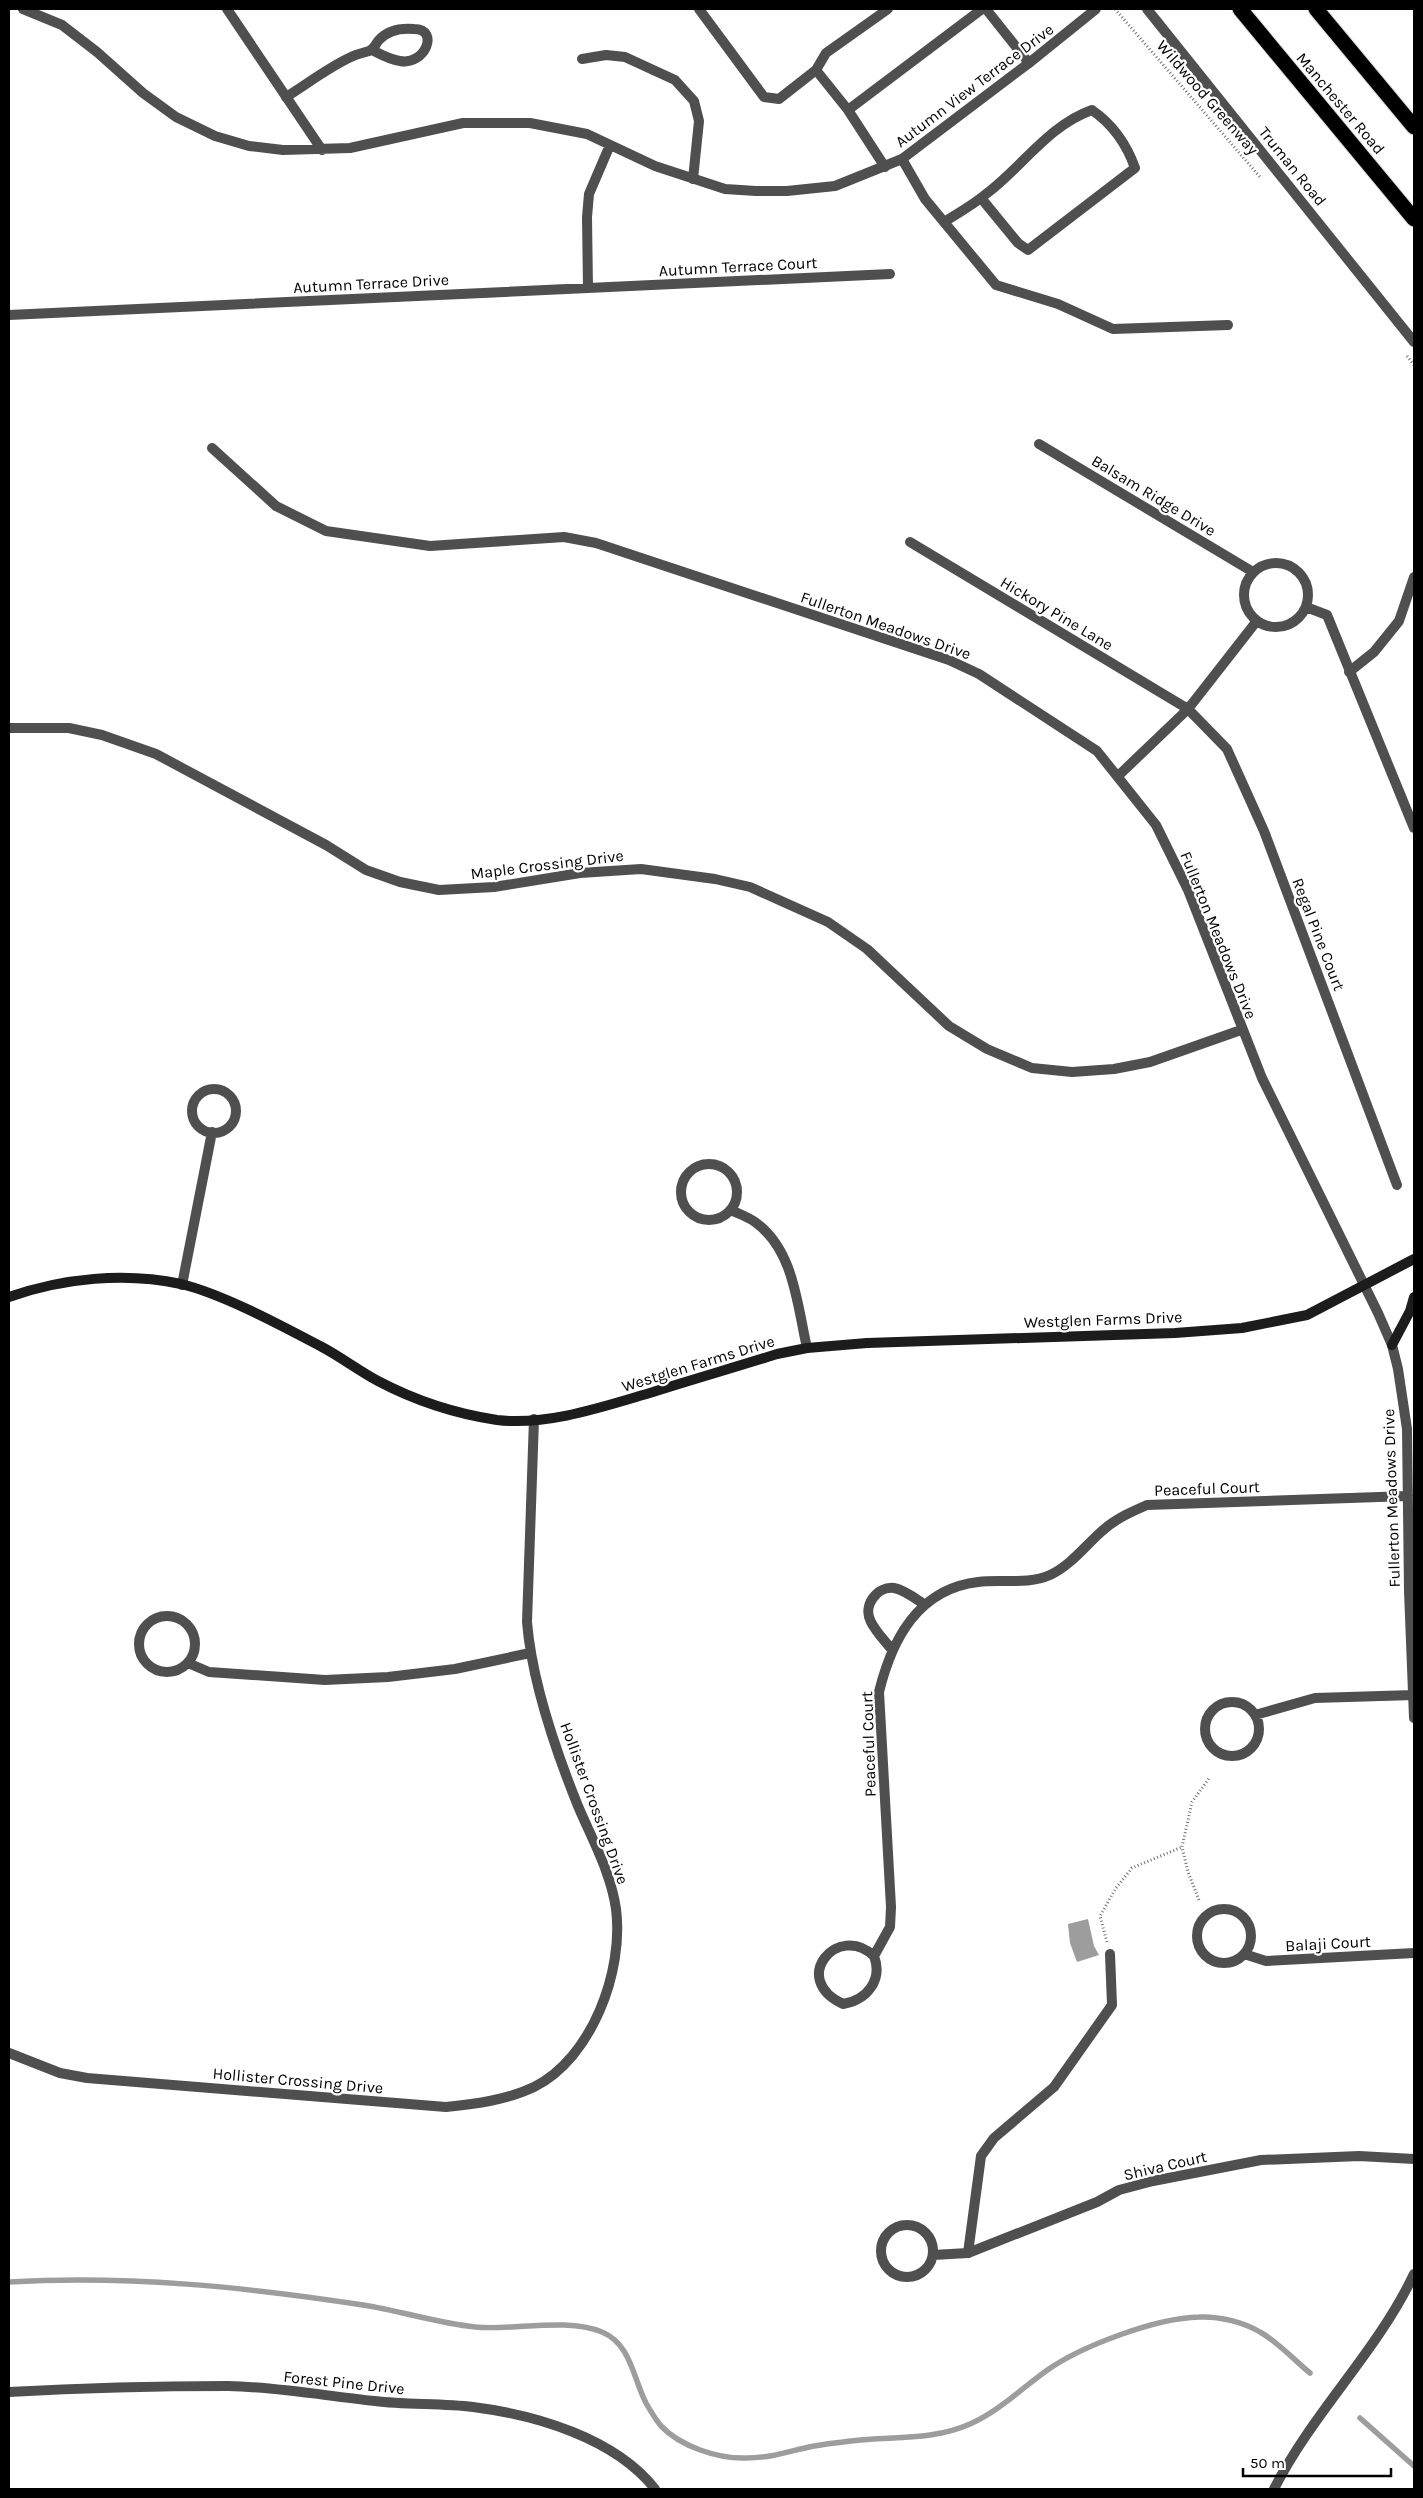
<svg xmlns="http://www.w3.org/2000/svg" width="1423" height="2498" viewBox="0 0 1423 2498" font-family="Karla,sans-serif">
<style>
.water{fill:#9d9d9d}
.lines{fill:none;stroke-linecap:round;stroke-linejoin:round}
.stream{stroke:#9d9d9d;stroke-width:5.5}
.highway-casing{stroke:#dbdbdb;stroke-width:17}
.path{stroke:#717171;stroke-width:3;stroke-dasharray:1 2.5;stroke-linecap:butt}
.lane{stroke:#4f4f4f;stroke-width:10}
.street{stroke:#4f4f4f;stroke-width:10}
.secondary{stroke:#1c1c1c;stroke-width:10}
.highway{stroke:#000;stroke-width:15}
.labels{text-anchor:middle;stroke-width:4.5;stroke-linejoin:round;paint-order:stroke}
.street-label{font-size:16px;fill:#000;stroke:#fff}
</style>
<rect width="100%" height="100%" fill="#fff"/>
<path class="water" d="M1088 1919 1094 1946 1099 1955 1077 1962 1070 1943 1068 1924Z"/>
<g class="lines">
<path class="stream" d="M9 2282C127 2275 246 2287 363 2305 401 2311 437 2323 475 2327 514 2331 565 2317 602 2332 631 2344 633 2378 646 2403 650 2410 656 2420 661 2426 681 2447 719 2459 746 2458 770 2458 787 2452 809 2447 823 2444 837 2443 851 2441 892 2436 932 2441 970 2424 999 2411 1021 2389 1046 2371 1081 2346 1156 2318 1199 2317 1219 2316 1243 2322 1260 2332 1278 2342 1294 2360 1310 2373
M1360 2418 1414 2466"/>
<g class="highway-casing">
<path id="highway" d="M1240 9 1414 219
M1316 9 1414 127"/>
</g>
<path class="path" d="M1115 9 1260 177
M1407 356 1414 365
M1199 1900 1188 1872 1182 1847 1192 1802 1210 1777
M1107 1942 1100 1916 1116 1888 1132 1868 1182 1847"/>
<path class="lane" d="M699 9 764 97 779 99 816 70 848 110 885 167
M986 9 1029 63
M582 59 606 55 625 57 675 80 694 101 699 121 693 179
M816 70 826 53 888 9
M286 97C307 84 329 67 351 57 357 54 363 53 369 51 374 49 376 43 379 40 388 30 402 28 414 29 440 29 425 66 400 61 390 60 380 54 372 50
M848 110 982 9
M902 159 925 199 996 285 1058 304 1113 329 1228 325
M944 222C958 213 973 205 986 194 1022 167 1049 125 1092 110 1112 124 1127 145 1135 168L1028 250 1018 243 981 198
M1349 672 1374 652 1399 621 1414 577
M968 2253 981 2156 994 2138 1054 2087 1112 2005 1110 1954"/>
<path class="street" d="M23 9 62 25 97 52 143 93 176 117 215 136 249 146 283 150 350 148 463 123H530L587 134 655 166 725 189 756 191H787L835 186 902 159 1029 63 1096 9
M227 9 322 150
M1147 9 1414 342
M588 288 587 217 589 194 610 145
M9 315 890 274
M1039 444 1253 572
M212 448 276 506 326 531 430 546 564 537 596 543 949 660 979 674 1097 751 1156 825 1188 890 1262 1078 1378 1313 1392 1345 1398 1369 1407 1429 1409 1591 1414 1718
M910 542 1188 709 1227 749 1264 831 1397 1185
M1244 595a32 32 0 1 1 64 0a32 32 0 1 1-64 0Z
M1306 607 1327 615 1414 828
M9 728H69L102 735 156 754 326 845 366 870 400 882 439 890 494 887 580 873 641 869 715 879 750 887 828 922 867 949 949 1026 987 1049 1032 1068 1072 1072 1114 1069 1150 1062 1241 1030
M1118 776 1188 709 1256 622
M192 1111a22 22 0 1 1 44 0a22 22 0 1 1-44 0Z
M681 1192a28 28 0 1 1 56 0a28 28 0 1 1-56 0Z
M731 1210C739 1214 748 1217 755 1222 794 1250 797 1304 807 1348
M182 1285 212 1132
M139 1644a28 28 0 1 1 56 0a28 28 0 1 1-56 0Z
M892 1650C885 1641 876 1632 871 1622 862 1606 877 1586 894 1588 905 1590 916 1599 925 1605
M188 1663 209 1672 325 1680 388 1677 455 1669 530 1653
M1205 1729a27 27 0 1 1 54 0a27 27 0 1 1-54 0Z
M1255 1715 1315 1698 1414 1695
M1197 1936a27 27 0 1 1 54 0a27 27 0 1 1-54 0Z
M1244 1954 1266 1961 1414 1953
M874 1956C838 1922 789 1979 843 2004 867 2000 883 1980 874 1956L890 1927 891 1907 879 1692C892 1639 918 1589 978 1582 1001 1579 1028 1585 1050 1575 1070 1566 1085 1546 1102 1531 1115 1519 1131 1512 1147 1505L1408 1496
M9 2053 60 2073 87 2078 446 2107C475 2104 507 2100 534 2087 592 2058 624 1971 616 1909 611 1873 592 1839 578 1806 555 1749 532 1683 527 1622L534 1419
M881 2251a26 26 0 1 1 52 0a26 26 0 1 1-52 0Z
M933 2255 968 2253 1097 2202 1119 2190 1153 2181 1261 2160 1359 2156 1414 2159
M9 2392C81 2388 155 2386 228 2386 277 2387 326 2396 375 2401 407 2405 441 2403 473 2407 536 2415 615 2438 655 2489
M1274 2489C1313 2412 1377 2352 1414 2274"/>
<path class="secondary" d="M9 1297C63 1278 125 1272 181 1284 223 1294 284 1327 322 1347 341 1357 359 1371 378 1381 414 1400 457 1414 497 1420 548 1426 605 1406 653 1392 694 1379 736 1367 777 1354L807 1348 867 1343 1175 1333 1242 1328 1307 1315 1414 1259
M1392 1345 1410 1311 1414 1297"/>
<use href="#highway" class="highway"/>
</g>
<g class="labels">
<g class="street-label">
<text transform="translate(974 85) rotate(-37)" y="6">Autumn View Terrace Drive</text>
<text transform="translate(1208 97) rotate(49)" y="6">Wildwood Greenway</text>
<text transform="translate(1341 103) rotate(50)" y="6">Manchester Road</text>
<text transform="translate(1293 166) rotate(51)" y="6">Truman Road</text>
<text transform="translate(738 266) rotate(-3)" y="6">Autumn Terrace Court</text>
<text transform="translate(371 283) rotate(-3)" y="6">Autumn Terrace Drive</text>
<text transform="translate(1154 495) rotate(31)" y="6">Balsam Ridge Drive</text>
<text transform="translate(1057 613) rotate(31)" y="6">Hickory Pine Lane</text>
<text transform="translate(886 625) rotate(19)" y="6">Fullerton Meadows Drive</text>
<text transform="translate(547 864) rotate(-7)" y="6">Maple Crossing Drive</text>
<text transform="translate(1319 934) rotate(69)" y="6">Regal Pine Court</text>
<text transform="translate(1219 935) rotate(68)" y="6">Fullerton Meadows Drive</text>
<text transform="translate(1103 1319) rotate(-2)" y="6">Westglen Farms Drive</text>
<text transform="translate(698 1363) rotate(-17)" y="6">Westglen Farms Drive</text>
<text transform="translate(1207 1488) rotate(-2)" y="6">Peaceful Court</text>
<text transform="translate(1391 1498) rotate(-92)" y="6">Fullerton Meadows Drive</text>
<text transform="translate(868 1744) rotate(-92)" y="6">Peaceful Court</text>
<text transform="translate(595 1803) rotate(70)" y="6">Hollister Crossing Drive</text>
<text transform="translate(1328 1943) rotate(-3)" y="6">Balaji Court</text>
<text transform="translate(298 2080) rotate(5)" y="6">Hollister Crossing Drive</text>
<text transform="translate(1165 2165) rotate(-13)" y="6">Shiva Court</text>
<text transform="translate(344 2382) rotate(6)" y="6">Forest Pine Drive</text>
</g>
</g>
<rect width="1423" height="2498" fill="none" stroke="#000000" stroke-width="20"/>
<path d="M1243 2468v8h148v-8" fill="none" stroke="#000000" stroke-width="2.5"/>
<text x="1250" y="2468" font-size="15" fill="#000000" stroke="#ffffff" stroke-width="4" paint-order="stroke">50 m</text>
</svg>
